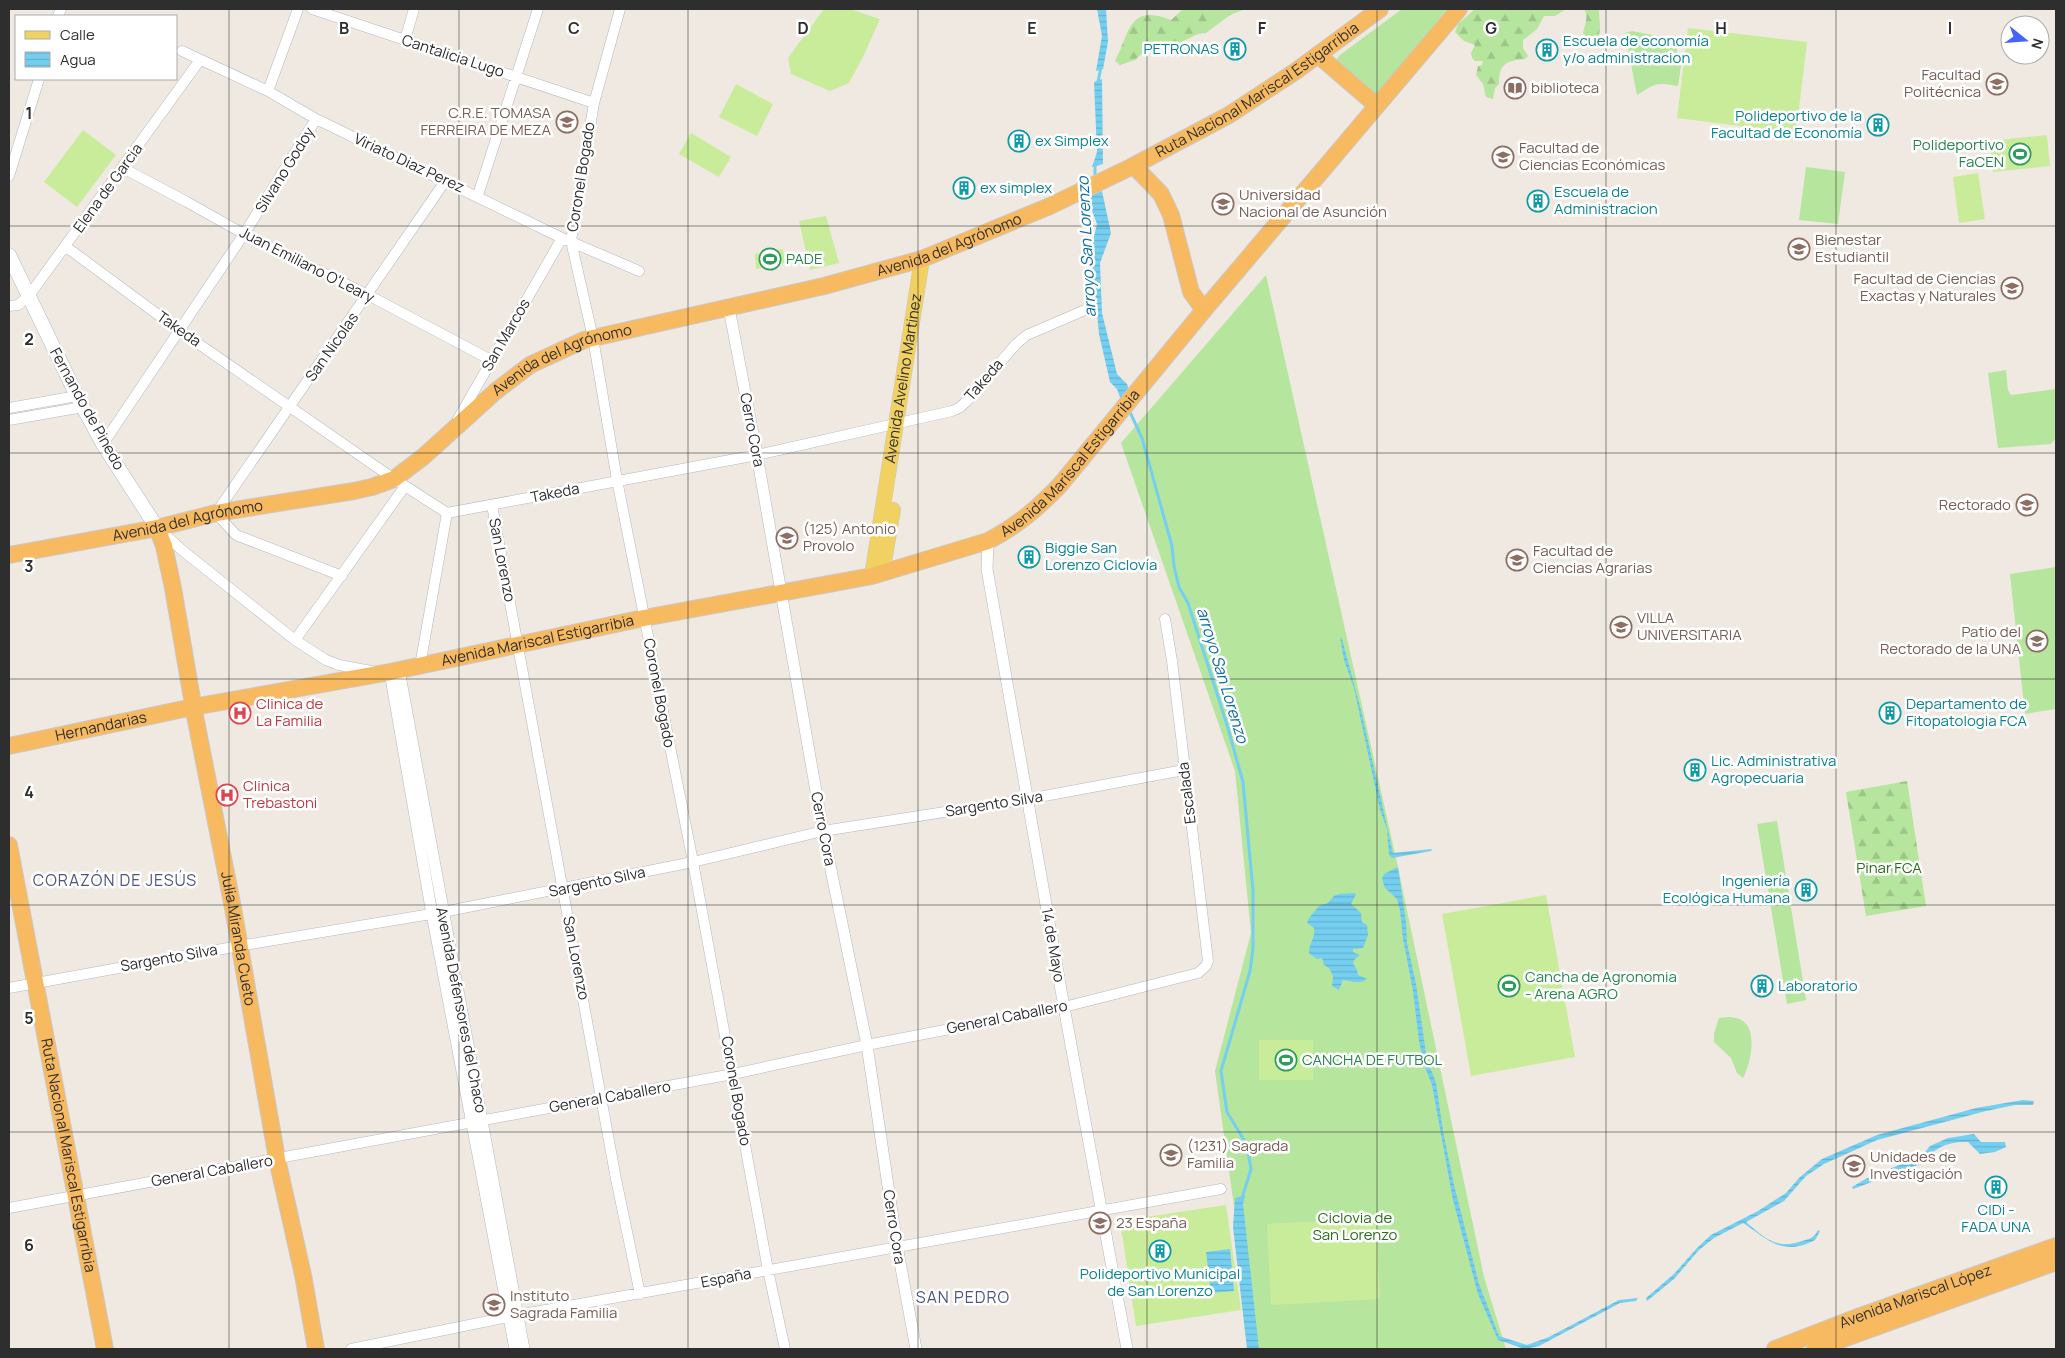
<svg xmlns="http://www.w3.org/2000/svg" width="2065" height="1358" viewBox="0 0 2065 1358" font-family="Manrope,sans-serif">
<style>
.grass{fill:#b6e59e}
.forest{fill:url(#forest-firs)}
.pitch{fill:#c9ec9a}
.water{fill:url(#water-rules)}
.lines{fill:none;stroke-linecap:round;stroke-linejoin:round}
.stream{stroke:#75cff0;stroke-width:3}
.minor-casing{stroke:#b4b7c1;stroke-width:11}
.tertiary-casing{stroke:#b4b7c1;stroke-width:12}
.secondary-casing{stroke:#b4b7c1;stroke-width:15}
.primary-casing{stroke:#c9c9c9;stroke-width:16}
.trunk-casing{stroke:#c9c9c9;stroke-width:18}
.minor{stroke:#fff;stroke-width:10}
.tertiary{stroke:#fff;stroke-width:11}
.secondary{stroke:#fff;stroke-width:14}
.primary{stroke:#f2d163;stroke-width:15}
.trunk{stroke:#f8ba60;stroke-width:16}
.grid{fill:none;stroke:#2e2e2e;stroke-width:1;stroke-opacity:0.55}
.labels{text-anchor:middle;stroke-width:5;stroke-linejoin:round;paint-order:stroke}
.culture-label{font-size:15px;fill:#0d838f;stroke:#fff;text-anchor:start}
.street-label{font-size:15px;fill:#2e2e2e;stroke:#fff}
.education-label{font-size:15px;fill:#785e54;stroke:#fff;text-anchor:start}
.leisure-label{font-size:15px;fill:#27864d;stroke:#fff;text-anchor:start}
.health-label{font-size:15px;fill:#be3a42;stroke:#fff;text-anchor:start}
.park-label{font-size:15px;fill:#2c6e1b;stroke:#fff}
.water-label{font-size:16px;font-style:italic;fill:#0d6fa3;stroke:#fff}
.neighbourhood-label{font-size:16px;letter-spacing:1px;fill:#4d5680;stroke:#fff}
.grid-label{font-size:16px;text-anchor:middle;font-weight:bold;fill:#2e2e2e;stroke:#fff;stroke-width:5;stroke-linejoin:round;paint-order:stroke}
</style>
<defs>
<pattern id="forest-firs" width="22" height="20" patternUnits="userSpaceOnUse" patternTransform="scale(1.25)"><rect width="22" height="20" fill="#b6e59e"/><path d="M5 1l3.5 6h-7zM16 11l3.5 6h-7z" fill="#9dc588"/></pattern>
<pattern id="water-rules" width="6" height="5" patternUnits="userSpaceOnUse" patternTransform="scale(1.25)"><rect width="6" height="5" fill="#75cff0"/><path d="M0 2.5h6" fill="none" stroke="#66b2ce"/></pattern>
</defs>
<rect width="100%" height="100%" fill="#efe9e1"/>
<path class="grass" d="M1402 9H1447L1373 100 1334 62 1340 55Z
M1632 31 1652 35 1676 47 1681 66 1678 86C1655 82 1656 83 1637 95L1625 33Z
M1806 167 1845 172 1838 224 1799 220Z
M1266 275 1396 858 1484 1277 1506 1349H1254L1215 1071 1251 933 1235 771 1121 443Z
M2006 370 2008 390 2011 395 2056 389V438L2051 444 1998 448 1988 373Z
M2056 567V709L2025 714 2010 574Z
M1777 821 1806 1000 1787 1004 1757 824Z
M1728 1017C1733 1017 1739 1018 1743 1021 1758 1032 1750 1065 1743 1078L1737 1073 1731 1058 1714 1042V1034L1719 1018Z"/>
<path class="forest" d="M1183 9H1245L1230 15 1206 33 1198 34 1177 44 1146 50 1135 60 1120 65 1115 61C1130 33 1128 3 1171 20Z
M1475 9H1566L1555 16H1544L1537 29 1523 40V48L1528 56 1525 59C1505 61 1499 64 1499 84L1495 88 1493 99 1486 97 1483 84 1476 75 1478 66 1482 65 1483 61H1475L1472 58 1471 53 1475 45 1464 41 1455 32 1458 24Z
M1584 9H1599C1599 20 1602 30 1597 41H1589L1583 33C1585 24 1589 16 1584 9Z
M1907 781 1926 906 1866 916 1846 792Z"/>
<path class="pitch" d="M824 9H850L880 19 863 57 849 83 830 91 791 74 788 58Z
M1688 28 1807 42 1796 133 1677 118Z
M736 84 773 104 757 136 719 117Z
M83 130 116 155 77 207 44 182Z
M691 133 731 157 719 177 679 154Z
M2047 135 2050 166 1993 172 1989 141Z
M1978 173 1985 219 1959 223 1953 177Z
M826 216 839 263 810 270 799 221Z
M783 249 785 263 756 269 755 254Z
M1546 895 1575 1057 1471 1076 1442 914Z
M1259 1040H1313V1080H1259Z
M1226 1205 1241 1310 1136 1326 1120 1221Z
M1376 1218 1380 1299 1271 1305 1267 1224Z"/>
<path class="water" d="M1097 9H1106L1108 42 1103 69 1096 71 1102 36Z
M1102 79 1103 164 1092 167 1097 152 1094 82Z
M1102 191 1111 233 1100 263 1102 313 1117 374 1127 384 1129 390 1121 400 1117 389 1110 382 1099 334 1091 250 1097 224 1087 197Z
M1340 637 1342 639 1361 710 1393 853 1432 849 1431 851 1392 858 1389 855 1387 829 1380 810 1354 688 1344 660Z
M1398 867 1406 922 1407 943 1416 984 1427 1060 1436 1082 1443 1131 1454 1185 1479 1284 1499 1336 1527 1345 1549 1337 1619 1300 1638 1298 1636 1301 1620 1303 1539 1346 1525 1349 1498 1340 1478 1294 1453 1200 1432 1085 1424 1065 1419 1041 1413 991 1403 939 1400 910 1397 899 1385 888 1382 879 1384 874Z
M1354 893 1356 894 1351 904 1361 913 1362 922 1367 925 1368 935 1363 948 1353 949V952L1360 955 1355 959 1353 963 1357 970 1358 975 1367 979C1360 985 1351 981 1343 980L1339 990 1332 986 1333 976 1329 968 1324 965 1322 958 1317 959 1309 953C1309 942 1316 937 1314 928L1307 923 1309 918 1319 906 1328 903 1334 896 1339 894Z
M2023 1100 2034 1101 2033 1105H2015L1986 1111 1877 1140 1824 1164 1806 1176 1784 1201 1746 1222C1765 1238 1776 1250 1802 1241 1810 1239 1814 1238 1818 1230L1820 1231 1815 1240C1782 1257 1769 1240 1743 1223L1714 1238 1699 1250 1674 1279 1647 1301 1646 1298 1674 1274 1697 1248 1711 1235 1758 1211 1786 1193 1800 1177 1822 1159 1877 1135 1976 1108Z
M1974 1134 1981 1142H2005L2006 1147 1995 1152 1980 1154 1968 1142C1950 1141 1933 1147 1923 1163L1853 1189 1852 1187 1869 1177 1922 1156 1930 1146 1948 1138Z
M1245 1196 1243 1204 1259 1349H1247L1233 1227 1235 1198Z
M1230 1249 1234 1291 1211 1293 1206 1252Z"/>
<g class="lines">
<path class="stream" d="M1098 82 1101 67
M1095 163V179
M1129 410 1142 438 1172 546 1174 566 1179 587 1188 603 1227 725 1243 782 1253 891V948L1250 971 1221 1071 1227 1112 1247 1145 1251 1169 1242 1198"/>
<g class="minor-casing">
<path id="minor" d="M312 9 594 103
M620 9 594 103 571 241 593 338 617 480 693 862 768 1270 785 1349
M58 16 61 9
M405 40 414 9
M182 51 268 91 316 119 562 238 639 271
M268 91 298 9
M123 168 187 202 244 234 368 295 491 360
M9 176 39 79
M478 195 538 9
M65 246 180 331 394 479 447 513 757 455 952 411 959 408 967 401 1016 344 1027 335 1085 310
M9 306 18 305 28 297 200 60
M9 408 77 396
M458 419 562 238
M9 420 83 407
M103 444 244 234 316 119
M492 505 616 1179 640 1294
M160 530 183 551 295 640 326 660 339 665 371 671
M342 576 236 535 216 513 446 180
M295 640 405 486
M420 666 447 513
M9 988 239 946 443 912 693 862 823 831 1028 799 1184 770
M9 1208 733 1074 867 1045 1064 1007 1198 973 1206 966 1208 961 1172 661 1165 619
M351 1349 518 1315 1221 1189"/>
</g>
<g class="tertiary-casing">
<path id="tertiary" d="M729 308 757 455 823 831 867 1045 897 1246 916 1349
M988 541 987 569 1064 1007 1127 1349
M399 670 524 1349
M390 672 432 914 515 1349"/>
</g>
<g class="secondary-casing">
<path id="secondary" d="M9 255 77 396 103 444 157 528"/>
</g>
<g class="primary-casing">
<g id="primary">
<path d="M882 573 893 510"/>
<path id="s1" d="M872 576 922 259"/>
</g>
</g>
<g class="trunk-casing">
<g id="trunk">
<path d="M1318 55 1376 105"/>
<path d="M1134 166 1161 194 1171 215 1191 292 1204 310"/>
<path id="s2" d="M157 528 164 546 173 588 195 716 233 908 277 1159 303 1275 316 1349"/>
<path id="s3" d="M9 555 157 528 216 513 354 491 372 487 394 479 423 457 496 391 530 365 584 340 824 286 922 259 1050 206 1131 167 1229 115 1296 71 1380 9"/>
<path id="s4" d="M9 746 193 707 390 672 644 618 872 576 988 541C1017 526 1038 508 1060 485L1204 310 1459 9"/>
<path id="s5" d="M9 845 105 1349"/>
<path id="s6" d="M1775 1349 1858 1317 2056 1246"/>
<path d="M1815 1349 2056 1262"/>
</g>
</g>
<use href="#minor" class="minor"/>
<use href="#tertiary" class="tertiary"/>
<use href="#secondary" class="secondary"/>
<use href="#primary" class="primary"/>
<use href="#trunk" class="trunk"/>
</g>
<path class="grid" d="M229 9V1349M459 9V1349M688 9V1349M918 9V1349M1147 9V1349M1377 9V1349M1606 9V1349M1836 9V1349M9 226H2056M9 453H2056M9 679H2056M9 905H2056M9 1132H2056"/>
<defs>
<g id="building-ring" transform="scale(1.125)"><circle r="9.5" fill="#fff" stroke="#0f9aa8" stroke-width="1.5"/><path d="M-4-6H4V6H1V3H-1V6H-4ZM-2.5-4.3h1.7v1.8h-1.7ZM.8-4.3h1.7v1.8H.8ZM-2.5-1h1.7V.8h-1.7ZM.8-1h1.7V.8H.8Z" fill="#0f9aa8"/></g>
<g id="university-ring" transform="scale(1.125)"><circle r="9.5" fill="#fff" stroke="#8d6e63" stroke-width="1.5"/><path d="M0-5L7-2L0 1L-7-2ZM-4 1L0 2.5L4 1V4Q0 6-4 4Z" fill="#8d6e63"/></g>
<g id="library-ring" transform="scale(1.125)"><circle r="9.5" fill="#fff" stroke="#8d6e63" stroke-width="1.5"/><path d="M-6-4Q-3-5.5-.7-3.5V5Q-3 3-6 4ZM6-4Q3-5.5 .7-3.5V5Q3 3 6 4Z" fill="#8d6e63"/></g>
<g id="school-ring" transform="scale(1.125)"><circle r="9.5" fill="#fff" stroke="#8d6e63" stroke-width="1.5"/><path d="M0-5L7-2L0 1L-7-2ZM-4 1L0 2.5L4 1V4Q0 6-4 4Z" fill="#8d6e63"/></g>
<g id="stadium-ring" transform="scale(1.125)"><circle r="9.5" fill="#fff" stroke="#2e9e5b" stroke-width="1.5"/><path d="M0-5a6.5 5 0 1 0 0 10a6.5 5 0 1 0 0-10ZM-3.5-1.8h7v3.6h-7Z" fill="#2e9e5b"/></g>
<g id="hospital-ring" transform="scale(1.125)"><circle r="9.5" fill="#fff" stroke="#e0444e" stroke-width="1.5"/><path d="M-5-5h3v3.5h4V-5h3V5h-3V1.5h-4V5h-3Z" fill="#e0444e"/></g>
</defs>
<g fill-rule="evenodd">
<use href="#building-ring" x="1235" y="49"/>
<use href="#building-ring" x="1547" y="50"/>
<use href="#university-ring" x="1997" y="84"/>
<use href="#library-ring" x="1515" y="88"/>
<use href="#school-ring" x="567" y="122"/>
<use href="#building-ring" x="1878" y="125"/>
<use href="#building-ring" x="1019" y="141"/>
<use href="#stadium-ring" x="2020" y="154"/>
<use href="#university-ring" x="1503" y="157"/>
<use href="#building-ring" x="964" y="188"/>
<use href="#building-ring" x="1538" y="201"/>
<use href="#university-ring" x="1223" y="204"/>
<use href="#university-ring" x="1799" y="249"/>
<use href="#stadium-ring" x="770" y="259"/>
<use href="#university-ring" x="2012" y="288"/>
<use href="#university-ring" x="2027" y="505"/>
<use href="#school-ring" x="787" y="538"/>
<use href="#building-ring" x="1029" y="557"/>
<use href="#university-ring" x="1517" y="560"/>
<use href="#university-ring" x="1621" y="627"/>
<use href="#university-ring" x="2037" y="641"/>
<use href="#hospital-ring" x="240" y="713"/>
<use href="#building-ring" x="1890" y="713"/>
<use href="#building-ring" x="1695" y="770"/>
<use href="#hospital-ring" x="227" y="795"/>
<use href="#building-ring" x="1806" y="890"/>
<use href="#stadium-ring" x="1509" y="986"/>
<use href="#building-ring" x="1762" y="986"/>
<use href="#stadium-ring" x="1286" y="1060"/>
<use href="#school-ring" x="1171" y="1155"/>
<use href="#university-ring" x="1854" y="1166"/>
<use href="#building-ring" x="1996" y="1187"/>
<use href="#school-ring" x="1100" y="1223"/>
<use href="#building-ring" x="1160" y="1251"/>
<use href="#university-ring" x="494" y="1305"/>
</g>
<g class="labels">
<g class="culture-label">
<text x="1563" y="46">Escuela de economía<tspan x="1563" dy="17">y/o administracion</tspan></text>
<text x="1219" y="54" text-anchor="end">PETRONAS</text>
<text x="1862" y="121" text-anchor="end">Polideportivo de la<tspan x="1862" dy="17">Facultad de Economía</tspan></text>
<text x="1035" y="146">ex Simplex</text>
<text x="980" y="193">ex simplex</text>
<text x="1554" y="197">Escuela de<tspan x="1554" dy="17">Administracion</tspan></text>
<text x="1045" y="553">Biggie San<tspan x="1045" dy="17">Lorenzo Ciclovía</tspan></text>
<text x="1906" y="709">Departamento de<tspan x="1906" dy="17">Fitopatologia FCA</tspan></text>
<text x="1711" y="766">Lic. Administrativa<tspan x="1711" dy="17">Agropecuaria</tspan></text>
<text x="1790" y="886" text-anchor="end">Ingeniería<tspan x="1790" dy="17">Ecológica Humana</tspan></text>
<text x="1778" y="991">Laboratorio</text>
<text x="1996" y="1215" text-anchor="middle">CIDi -<tspan x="1996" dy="17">FADA UNA</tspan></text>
<text x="1160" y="1279" text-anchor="middle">Polideportivo Municipal<tspan x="1160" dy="17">de San Lorenzo</tspan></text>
</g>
<g class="street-label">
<text transform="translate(453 56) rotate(18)" y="5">Cantalicia Lugo</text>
<text dy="5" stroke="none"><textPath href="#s3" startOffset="1354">Ruta Nacional Mariscal Estigarribia</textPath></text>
<text transform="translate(409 163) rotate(25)" y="5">Viriato Diaz Perez</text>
<text transform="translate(285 170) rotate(-58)" y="5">Silvano Godoy</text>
<text transform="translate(581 177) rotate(-81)" y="5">Coronel Bogado</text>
<text transform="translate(108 188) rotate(-54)" y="5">Elena de Garcia</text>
<text dy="5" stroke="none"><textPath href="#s3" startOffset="1008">Avenida del Agrónomo</textPath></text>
<text transform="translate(307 265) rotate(27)" y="5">Juan Emiliano O'Leary</text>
<text transform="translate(179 329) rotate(35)" y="5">Takeda</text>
<text transform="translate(506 335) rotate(-60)" y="5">San Marcos</text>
<text transform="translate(332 347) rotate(-55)" y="5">San Nicolas</text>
<text dy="5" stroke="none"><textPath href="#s3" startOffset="602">Avenida del Agrónomo</textPath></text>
<text dy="5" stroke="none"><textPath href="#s1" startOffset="200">Avenida Avelino Martinez</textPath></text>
<text transform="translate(984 380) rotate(-49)" y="5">Takeda</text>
<text transform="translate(87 409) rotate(61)" y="5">Fernando de Pinedo</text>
<text transform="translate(752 430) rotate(79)" y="5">Cerro Cora</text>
<text dy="5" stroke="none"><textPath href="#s4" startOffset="1115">Avenida Mariscal Estigarribia</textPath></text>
<text transform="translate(555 493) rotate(-11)" y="5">Takeda</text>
<text dy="5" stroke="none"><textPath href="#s3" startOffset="182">Avenida del Agrónomo</textPath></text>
<text transform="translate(502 560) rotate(79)" y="5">San Lorenzo</text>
<text dy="5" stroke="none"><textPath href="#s4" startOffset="539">Avenida Mariscal Estigarribia</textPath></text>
<text transform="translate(659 693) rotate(79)" y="5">Coronel Bogado</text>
<text dy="5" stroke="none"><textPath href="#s4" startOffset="94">Hernandarias</textPath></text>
<text transform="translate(1187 793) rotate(-97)" y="5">Escalada</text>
<text transform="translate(994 804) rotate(-9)" y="5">Sargento Silva</text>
<text transform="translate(823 829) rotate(79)" y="5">Cerro Cora</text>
<text transform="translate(597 882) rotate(-12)" y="5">Sargento Silva</text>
<text dy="5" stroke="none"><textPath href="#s2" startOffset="419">Julia Miranda Cueto</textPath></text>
<text transform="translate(1053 945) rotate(80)" y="5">14 de Mayo</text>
<text transform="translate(169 958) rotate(-10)" y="5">Sargento Silva</text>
<text transform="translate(576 958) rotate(79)" y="5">San Lorenzo</text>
<text transform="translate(461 1010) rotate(79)" y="5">Avenida Defensores del Chaco</text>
<text transform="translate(1007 1017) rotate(-11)" y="5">General Caballero</text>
<text transform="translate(736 1091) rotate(80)" y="5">Coronel Bogado</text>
<text transform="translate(610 1097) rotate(-10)" y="5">General Caballero</text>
<text dy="5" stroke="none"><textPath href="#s5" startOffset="316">Ruta Nacional Mariscal Estigarribia</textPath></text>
<text transform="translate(212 1171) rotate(-10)" y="5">General Caballero</text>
<text transform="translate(894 1227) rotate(81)" y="5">Cerro Cora</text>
<text transform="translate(726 1278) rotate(-11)" y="5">España</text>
<text dy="5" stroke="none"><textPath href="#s6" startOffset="150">Avenida Mariscal López</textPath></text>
</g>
<g class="education-label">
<text x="1981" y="80" text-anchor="end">Facultad<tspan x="1981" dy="17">Politécnica</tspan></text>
<text x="1531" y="93">biblioteca</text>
<text x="551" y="118" text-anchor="end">C.R.E. TOMASA<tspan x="551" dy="17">FERREIRA DE MEZA</tspan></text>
<text x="1519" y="153">Facultad de<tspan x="1519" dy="17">Ciencias Económicas</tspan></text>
<text x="1239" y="200">Universidad<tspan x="1239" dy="17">Nacional de Asunción</tspan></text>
<text x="1815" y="245">Bienestar<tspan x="1815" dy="17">Estudiantil</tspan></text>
<text x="1996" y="284" text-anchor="end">Facultad de Ciencias<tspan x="1996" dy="17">Exactas y Naturales</tspan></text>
<text x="2011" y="510" text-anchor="end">Rectorado</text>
<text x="803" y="534">(125) Antonio<tspan x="803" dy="17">Provolo</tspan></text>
<text x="1533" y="556">Facultad de<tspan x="1533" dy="17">Ciencias Agrarias</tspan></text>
<text x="1637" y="623">VILLA<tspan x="1637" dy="17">UNIVERSITARIA</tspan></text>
<text x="2021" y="637" text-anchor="end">Patio del<tspan x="2021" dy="17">Rectorado de la UNA</tspan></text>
<text x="1187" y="1151">(1231) Sagrada<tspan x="1187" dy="17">Familia</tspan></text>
<text x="1870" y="1162">Unidades de<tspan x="1870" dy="17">Investigación</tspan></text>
<text x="1116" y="1228">23 España</text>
<text x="510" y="1301">Instituto<tspan x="510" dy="17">Sagrada Familia</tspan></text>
</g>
<g class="leisure-label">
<text x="2004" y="150" text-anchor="end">Polideportivo<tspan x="2004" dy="17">FaCEN</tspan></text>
<text x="786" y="264">PADE</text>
<text x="1525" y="982">Cancha de Agronomia<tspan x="1525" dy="17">- Arena AGRO</tspan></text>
<text x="1302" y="1065">CANCHA DE FUTBOL</text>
</g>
<g class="health-label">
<text x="256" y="709">Clinica de<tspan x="256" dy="17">La Familia</tspan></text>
<text x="243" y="791">Clinica<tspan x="243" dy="17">Trebastoni</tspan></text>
</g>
<g class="park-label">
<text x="1889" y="873">Pinar FCA</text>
<text x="1355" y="1223">Ciclovia de<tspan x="1355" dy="17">San Lorenzo</tspan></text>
</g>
<g class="water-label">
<text transform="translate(1086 247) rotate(-93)" y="6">arroyo San Lorenzo</text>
<text transform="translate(1223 675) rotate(73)" y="6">arroyo San Lorenzo</text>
</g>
<g class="neighbourhood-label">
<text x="115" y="886">CORAZÓN DE JESÚS</text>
<text x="963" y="1303">SAN PEDRO</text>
</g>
</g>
<g class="grid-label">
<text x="344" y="34">B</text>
<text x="574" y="34">C</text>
<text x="803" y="34">D</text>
<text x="1032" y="34">E</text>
<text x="1262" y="34">F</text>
<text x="1491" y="34">G</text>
<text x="1721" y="34">H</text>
<text x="1950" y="34">I</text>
<text x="29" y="119">1</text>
<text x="29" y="345">2</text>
<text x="29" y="572">3</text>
<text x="29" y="798">4</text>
<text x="29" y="1024">5</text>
<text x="29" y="1251">6</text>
</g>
<rect width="2065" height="1358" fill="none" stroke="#2e2e2e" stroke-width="20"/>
<rect x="15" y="15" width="162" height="65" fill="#ffffff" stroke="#ababab"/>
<rect x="25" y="31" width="25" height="8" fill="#f2d163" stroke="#ababab"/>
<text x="60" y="40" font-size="15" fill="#2e2e2e">Calle</text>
<rect x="25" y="52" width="25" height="15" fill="url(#water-rules)" stroke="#ababab"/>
<text x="60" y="65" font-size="15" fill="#2e2e2e">Agua</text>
<g transform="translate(2025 40) rotate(107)"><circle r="24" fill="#ffffff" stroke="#ababab"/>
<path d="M0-4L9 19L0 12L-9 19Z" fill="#4264fb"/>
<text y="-8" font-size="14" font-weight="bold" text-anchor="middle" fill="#2e2e2e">N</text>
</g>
</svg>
